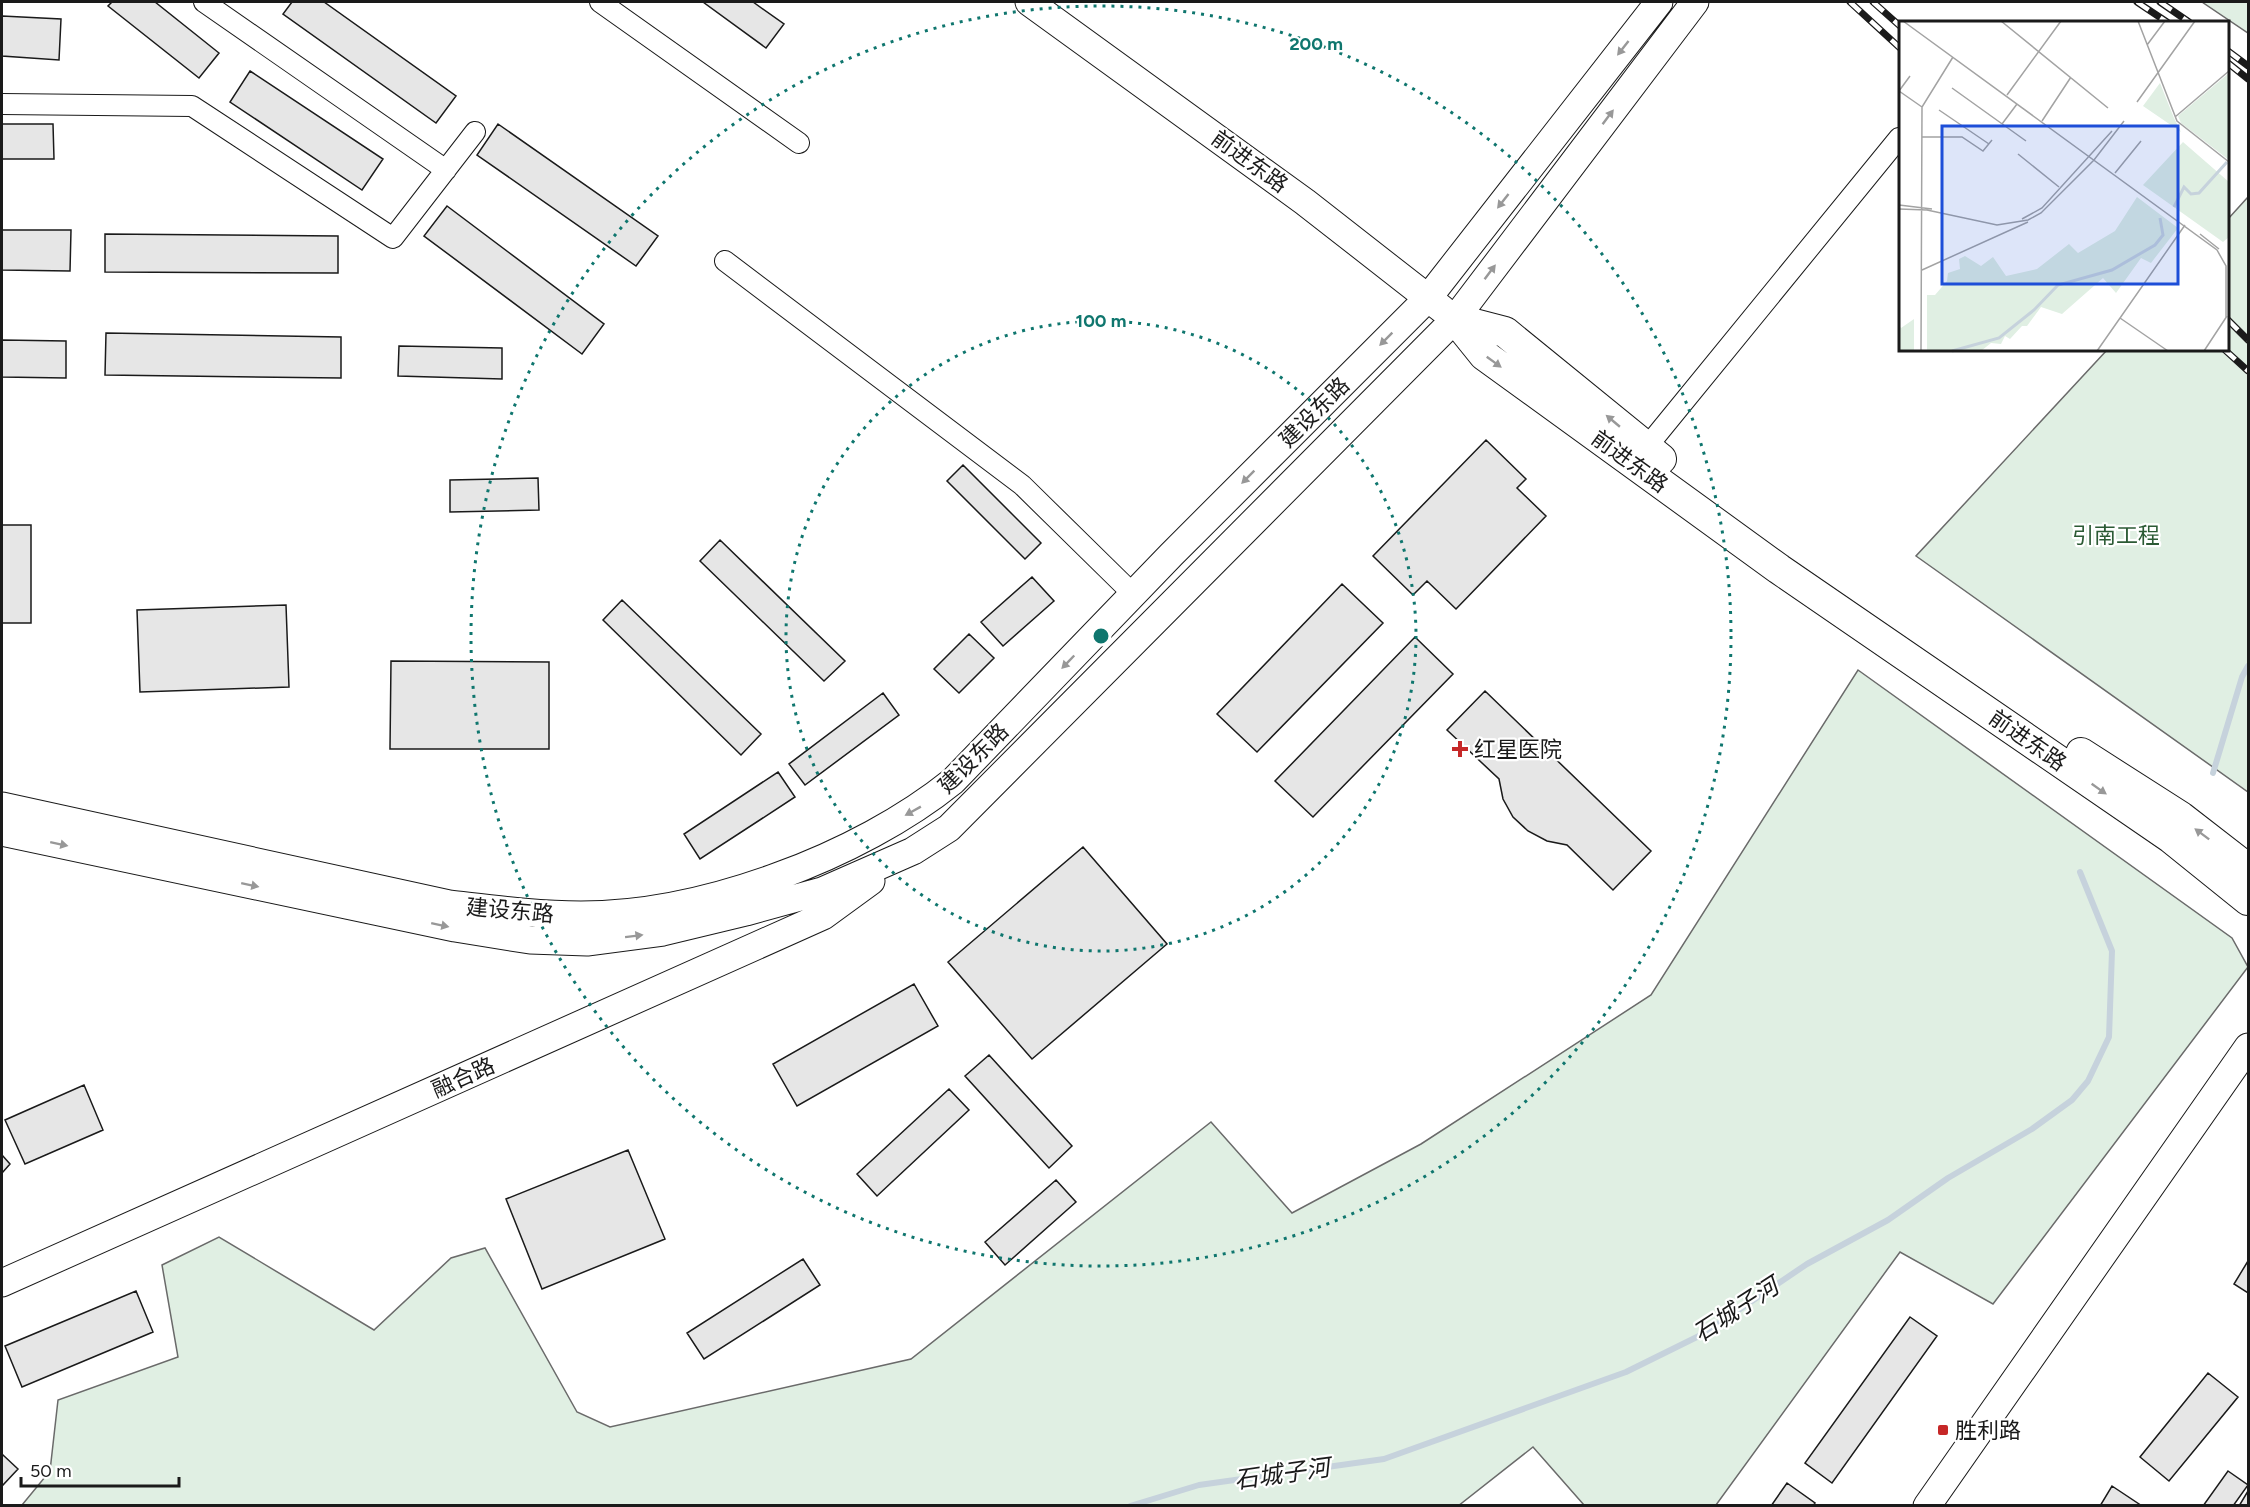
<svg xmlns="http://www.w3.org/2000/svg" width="2250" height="1507" viewBox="0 0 2250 1507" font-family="Figtree,'Noto Sans SC',sans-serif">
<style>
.green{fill:#e0efe3;stroke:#6a6a6a;stroke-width:1.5}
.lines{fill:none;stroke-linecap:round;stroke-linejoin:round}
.stream{stroke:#c6d2dc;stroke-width:6}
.building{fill:#e6e6e6;stroke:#1a1a1a;stroke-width:1.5}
.street-casing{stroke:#1a1a1a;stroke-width:22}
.secondary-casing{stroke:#1a1a1a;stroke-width:29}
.primary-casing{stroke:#1a1a1a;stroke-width:32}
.street{stroke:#fff;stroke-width:20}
.secondary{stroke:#fff;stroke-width:27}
.primary{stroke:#fff;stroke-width:30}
.rail-casing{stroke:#1a1a1a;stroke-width:7}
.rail{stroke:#fff;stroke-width:4.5;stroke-dasharray:14;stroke-linecap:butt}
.oneway{fill:#989898}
.ring{fill:none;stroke:#0f766e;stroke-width:3;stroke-dasharray:3 6}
.poi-dot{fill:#c62828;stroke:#fff;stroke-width:2}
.labels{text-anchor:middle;stroke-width:4.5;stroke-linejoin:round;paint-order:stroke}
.street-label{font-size:22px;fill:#1a1a1a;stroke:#fff}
.park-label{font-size:22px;fill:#2b5a34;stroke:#fff}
.poi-label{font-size:22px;fill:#1a1a1a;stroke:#fff;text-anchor:start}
.water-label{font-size:24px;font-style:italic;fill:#1a1a1a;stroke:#fff}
.inset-river{fill:none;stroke:#c6d2dc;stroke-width:3}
.inset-road{fill:none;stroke:#a3a3a3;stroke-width:1.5}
.view{fill:#1d4ed8;fill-opacity:0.15;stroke:#1d4ed8;stroke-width:3}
.inset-edge{fill:none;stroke:#1a1a1a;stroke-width:3}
.centre{fill:#0f766e;stroke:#fff;stroke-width:3}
.ring-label{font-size:18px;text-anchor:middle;font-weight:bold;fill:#0f766e;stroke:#fff;stroke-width:4.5;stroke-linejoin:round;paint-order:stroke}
</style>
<rect width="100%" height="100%" fill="#fff"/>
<path class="green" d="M2202 2H2248V33Z
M2248 197V792L1916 556 2107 350H2228V219Z
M1858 670 2232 938 2248 967 1993 1304 1900 1252 1716 1505H1584L1533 1447 1458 1506 22 1505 50 1471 58 1400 178 1357 162 1265 219 1237 374 1330 451 1258 485 1248 577 1412 610 1427 911 1359 1211 1122 1292 1213 1421 1144 1651 995Z"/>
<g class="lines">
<path class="stream" d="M2213 773 2242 677 2248 666
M1130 1506 1199 1485 1384 1459 1626 1372 1703 1334 1807 1264 1888 1220 1948 1178 2032 1129 2072 1100 2088 1081 2109 1037 2112 951 2080 872"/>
</g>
<path class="building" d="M112 2H155L219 53 199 78 108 6Z
M292 2H324L456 96 436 123 283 14Z
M703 2H753L784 24 766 48Z
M2 16 61 19 59 60 2 56Z
M250 71 383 159 362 190 230 102Z
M2 124H53L54 159H2Z
M498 124 658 236 636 266 477 155Z
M447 206 604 324 582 354 424 236Z
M2 230H71L70 271 2 270Z
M105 234 338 236V273L105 272Z
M106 333 341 337V378L105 375Z
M2 340 66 341V378L2 377Z
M399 346 502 348V379L398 376Z
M1486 440 1526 479 1517 488 1546 516 1456 609 1427 581 1413 595 1373 556Z
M963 465 1041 543 1025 559 947 481Z
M538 478 539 510 450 512V480Z
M2 525H31V623H2Z
M720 540 845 661 824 681 700 561Z
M1032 577 1054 601 1003 646 981 622Z
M1342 584 1383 623 1257 752 1217 714Z
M622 600 761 734 741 755 603 620Z
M286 605 289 687 140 692 137 610Z
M969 634 994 658 959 693 934 669Z
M1415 637 1453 674 1313 817 1275 781Z
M391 661 549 662V749H390Z
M1485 691 1651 851 1613 890 1567 845 1547 841 1528 831 1513 817 1503 799 1499 779 1447 730Z
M883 693 899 715 805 785 789 764Z
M778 772 795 797 700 859 684 834Z
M1083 847 1167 944 1032 1059 948 962Z
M914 984 938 1026 797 1106 773 1064Z
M989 1055 1072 1146 1049 1168 965 1076Z
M84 1085 103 1130 25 1164 5 1120Z
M949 1089 969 1110 877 1196 857 1174Z
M628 1150 665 1239 542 1289 506 1199Z
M2 1155 10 1164 2 1173Z
M1056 1180 1076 1202 1005 1265 985 1242Z
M803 1259 820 1285 704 1359 687 1333Z
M2248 1261V1293L2234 1284Z
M136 1291 153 1332 22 1387 5 1346Z
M1910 1317 1937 1336 1832 1483 1805 1463Z
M2208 1373 2238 1397 2169 1481 2140 1457Z
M3 1455 18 1469 2 1486V1457Z
M2228 1471 2248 1485 2233 1506H2203Z
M1787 1483 1815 1503 1813 1506H1771Z
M2112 1486 2142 1506H2100Z
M2248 1491V1506H2239Z"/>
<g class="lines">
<g class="street-casing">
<path id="street" d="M204 2 446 170
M600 2 799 143
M2 104 192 106 393 238 475 132
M725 261 1022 485 1133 594
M1646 448 1899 138"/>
</g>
<g class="secondary-casing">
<path id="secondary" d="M1029 2 1305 202 1442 309
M2 806 449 904C493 909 537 915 581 915 703 915 859 857 953 781L1171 555 1428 298 1659 2
M2 832 455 928 530 940 587 942 663 932 746 912 822 891 913 851 949 828 1455 319 1695 2
M2 1283 823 916 871 881
M1927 1506 2248 1047"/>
</g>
<g class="primary-casing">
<path id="primary" d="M1455 319 1484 355 1779 569 2171 838 2248 900
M1455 319 1505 332 1661 459
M2081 753 2181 817 2248 869"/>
</g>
<use href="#street" class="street"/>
<use href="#secondary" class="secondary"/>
<use href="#primary" class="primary"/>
<g class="rail-casing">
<path id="rail" d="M1850 2 1900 48
M1873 2 1900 26
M2137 2 2167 22
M2160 2 2189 22
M2228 51 2248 66
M2228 63 2248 79
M2228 320 2248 340
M2225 350 2248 371"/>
</g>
<use href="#rail" class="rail"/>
</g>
<defs><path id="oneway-solid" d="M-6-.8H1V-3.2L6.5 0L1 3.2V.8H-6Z" transform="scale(1.5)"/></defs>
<g class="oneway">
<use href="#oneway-solid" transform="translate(1623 48) rotate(128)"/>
<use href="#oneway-solid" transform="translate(1608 117) rotate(-53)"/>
<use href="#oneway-solid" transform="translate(1503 201) rotate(128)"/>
<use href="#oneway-solid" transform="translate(1490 272) rotate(-53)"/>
<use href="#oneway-solid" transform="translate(1386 339) rotate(135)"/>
<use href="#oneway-solid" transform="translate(1494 362) rotate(36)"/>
<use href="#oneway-solid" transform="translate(1613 421) rotate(-140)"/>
<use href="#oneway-solid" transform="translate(1248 477) rotate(135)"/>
<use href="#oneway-solid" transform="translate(1068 662) rotate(134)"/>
<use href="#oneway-solid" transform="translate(2099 789) rotate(35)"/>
<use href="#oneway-solid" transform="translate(913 811) rotate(151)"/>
<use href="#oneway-solid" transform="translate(2202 834) rotate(-143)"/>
<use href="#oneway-solid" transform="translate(59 844) rotate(12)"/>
<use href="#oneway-solid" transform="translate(250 885) rotate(12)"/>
<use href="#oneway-solid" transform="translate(440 925) rotate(12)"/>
<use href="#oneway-solid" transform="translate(634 936) rotate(-7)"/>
</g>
<g class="ring">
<circle cx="1101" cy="636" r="315"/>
<circle cx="1101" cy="636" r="630"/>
</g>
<g class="poi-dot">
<path d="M1457 740h6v6h6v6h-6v6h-6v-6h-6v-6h6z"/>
<rect x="1937" y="1424" width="12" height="12" rx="3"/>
</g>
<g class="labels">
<g class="street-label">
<text transform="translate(1250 161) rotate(36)" y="8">前进东路</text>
<text transform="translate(1314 412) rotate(-45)" y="8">建设东路</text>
<text transform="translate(1630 461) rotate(36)" y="8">前进东路</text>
<text transform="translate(2028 740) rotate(35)" y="8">前进东路</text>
<text transform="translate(973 758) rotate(-45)" y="8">建设东路</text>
<text transform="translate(510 910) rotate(5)" y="8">建设东路</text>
<text transform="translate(463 1077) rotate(-24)" y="8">融合路</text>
</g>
<g class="park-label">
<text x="2116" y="543">引南工程</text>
</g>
<g class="poi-label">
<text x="1474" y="757">红星医院</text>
<text x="1955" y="1438">胜利路</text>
</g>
<g class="water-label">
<text transform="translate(1736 1310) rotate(-33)" y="8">石城子河</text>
<text transform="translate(1282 1474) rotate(-8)" y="8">石城子河</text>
</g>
</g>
<g transform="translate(1899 21)">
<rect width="330" height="330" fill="#fff"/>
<path d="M330 52V139L282 102 279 95ZM261 62 275 97 282 111 244 85ZM284 121 330 161V216L324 221 244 164ZM238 176 279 207 252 242 242 237 217 272 204 257 163 293 142 286 128 305H123L111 318 106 315 102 323 92 322 82 330H28V274H36L48 260 49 252 61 248 60 238 66 235 82 245 94 236 107 255 138 248 170 223 179 232 216 210ZM15 298V330H0V304L2 307Z" fill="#e0efe3"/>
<path class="inset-river" d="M275 186 285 166 292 173 300 172 328 141M53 330 100 317 135 289 159 264 213 249 256 224 264 214 261 197"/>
<path class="inset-road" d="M4 0 318 229 327 245V297M102 0 209 87M239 0 278 100 330 141M248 24 266 0M53 67 127 120M0 70 23 86M0 70 11 55M108 74 162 0M238 81 296 0M40 89 90 123M276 96 330 50M143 100 172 56M103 103 118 83M23 116H63L84 130 93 119M119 133 160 166M216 152 242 120M0 184 33 188M0 188 28 189 98 204 129 199 142 192 195 139 225 100M123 198 143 187 213 110M301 213 320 228M23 249 129 201M221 297 269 330M22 330 23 86 54 36M198 330 286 204M305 330 328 295"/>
<path class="view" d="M43 105H279V263H43Z"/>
<rect width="330" height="330" class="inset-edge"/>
</g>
<circle cx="1101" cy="636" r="9" class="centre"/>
<g class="ring-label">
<text x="1316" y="50">200 m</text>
<text x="1101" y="327">100 m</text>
</g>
<rect width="2250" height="1507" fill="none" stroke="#1a1a1a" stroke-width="6"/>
<path d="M21 1477v9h158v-9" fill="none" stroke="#1a1a1a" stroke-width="3"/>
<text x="30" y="1477" font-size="18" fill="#1a1a1a" stroke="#ffffff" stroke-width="4.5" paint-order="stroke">50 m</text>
</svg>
